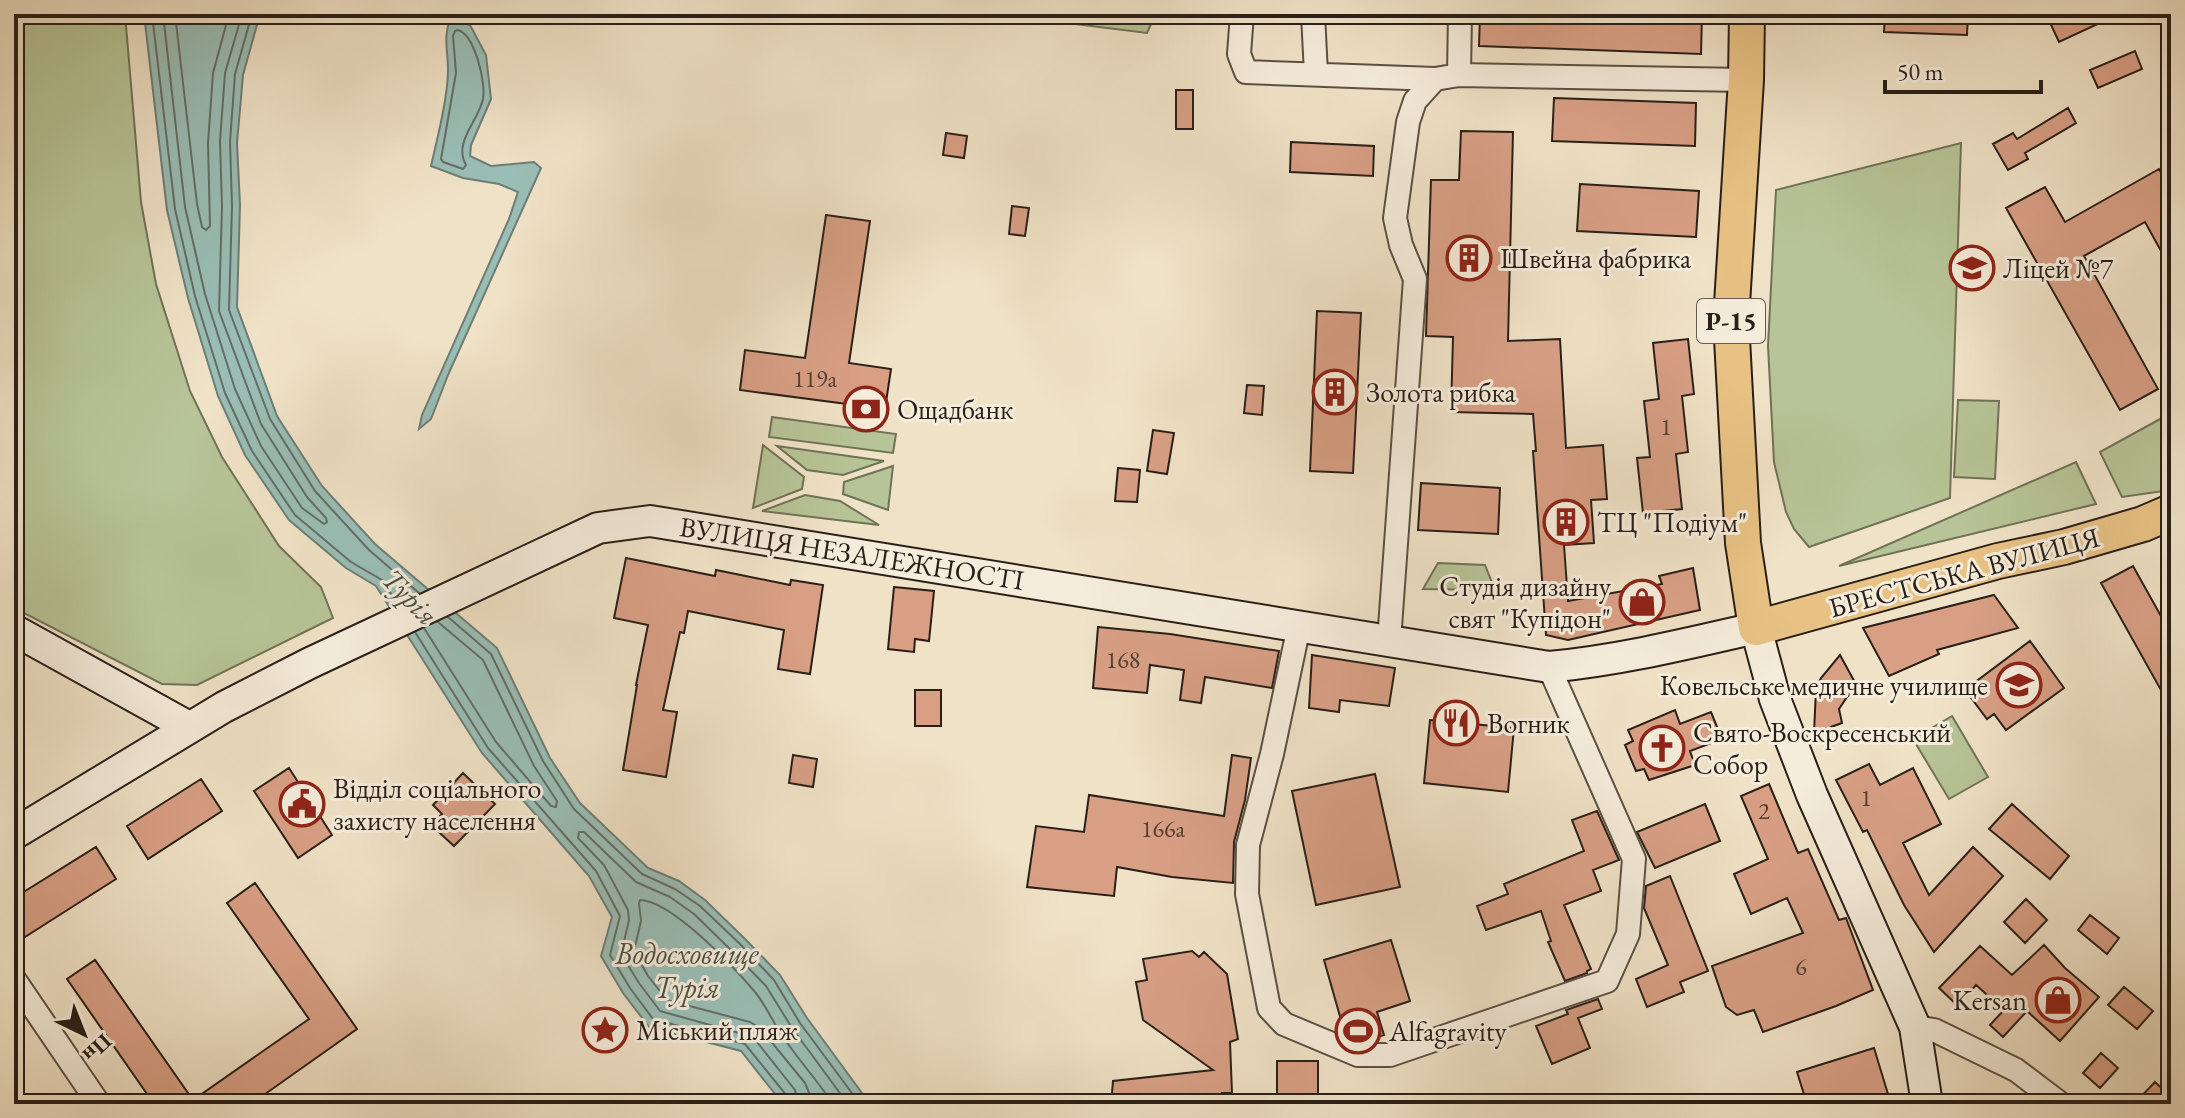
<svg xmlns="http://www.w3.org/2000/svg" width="2185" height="1118" viewBox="0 0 2185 1118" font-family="'EB Garamond',serif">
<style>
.green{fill:#b7c497;stroke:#707258;stroke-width:2}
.water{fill:#9abeb6;stroke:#6d7e77;stroke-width:2}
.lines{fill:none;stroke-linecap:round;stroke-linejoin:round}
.shore{stroke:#626e67;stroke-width:2}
.building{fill:#d89f85;stroke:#291f18;stroke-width:2}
.street-casing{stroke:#5b5044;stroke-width:26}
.secondary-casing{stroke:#291f18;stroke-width:34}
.primary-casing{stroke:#291f18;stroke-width:38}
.street{stroke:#f5ecdb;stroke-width:22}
.secondary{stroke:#f5ecdb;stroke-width:30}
.primary{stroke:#e8c184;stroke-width:34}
.labels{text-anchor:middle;stroke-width:6;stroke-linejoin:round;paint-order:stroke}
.number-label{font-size:24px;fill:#553f33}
.shield{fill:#f5ecdb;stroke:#665c52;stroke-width:2}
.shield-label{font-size:26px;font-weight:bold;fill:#291f18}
.poi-label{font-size:28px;fill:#291f18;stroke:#f5ecdb;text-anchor:start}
.street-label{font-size:28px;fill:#291f18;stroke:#f5ecdb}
.water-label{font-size:30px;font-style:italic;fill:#4b4f47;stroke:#f5ecdb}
</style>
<rect width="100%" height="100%" fill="#f0e2c7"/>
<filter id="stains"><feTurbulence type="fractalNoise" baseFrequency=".0025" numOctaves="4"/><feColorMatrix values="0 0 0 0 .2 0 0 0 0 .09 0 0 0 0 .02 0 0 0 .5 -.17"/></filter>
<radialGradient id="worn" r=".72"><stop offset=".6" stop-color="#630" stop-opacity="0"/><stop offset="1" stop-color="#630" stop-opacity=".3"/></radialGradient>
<path class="green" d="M14 14H125L141 202 156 284 190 391 222 457 279 546 321 587 333 618 197 685 162 684 14 608Z
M1029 14H1151L1152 22 1147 33 1051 21Z
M1961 143 1950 498 1809 547 1794 529 1786 512 1774 462 1768 346 1776 190Z
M1958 400 1999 401 1995 479 1954 477Z
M2171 413V452L2162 457 2171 473V490L2122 497 2100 452Z
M772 417 896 434 893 453 769 437Z
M763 445 804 477 802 489 753 508Z
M777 446 884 461 843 475 807 470Z
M2076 462 2096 504 1839 566Z
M893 466 888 510 843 494 844 482Z
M805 495 840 501 879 525 762 511Z
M1438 563 1485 565 1495 590 1423 589Z
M1952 716 1988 777 1949 799 1913 739Z"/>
<path class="water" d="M144 14H260L243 75 237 143 240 205 237 307 277 416 322 486 375 544 497 648 550 758 580 803 648 868 679 881 705 900 744 938 780 975 807 1018 870 1104H783L741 1051 649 1027 623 993 601 956 612 917 589 876 482 753 376 586 346 568 289 520 245 455 218 396 188 298 167 210Z
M450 19 470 25 486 55 491 99 471 145 470 156 491 166 534 162 541 168 448 375 431 419 419 429 422 415 509 219 518 192 499 184 463 178 431 166C437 140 448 97 448 70 448 50 443 39 450 19Z"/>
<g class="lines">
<path class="shore" d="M152 14 175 209 195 296 225 393 252 451 295 515 351 562 382 580 397 603
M163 14 185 207 205 294 235 389 261 446 302 508 324 524 327 522 326 518 307 497 261 424 219 311 222 206 220 141 225 73 242 14
M175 14 197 204 202 227 206 230 210 226 208 143 213 73 229 14
M252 14 235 74 230 142 232 206 229 310 270 419 315 491 369 550 419 593
M458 30C475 35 486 83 483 99 478 122 453 142 466 165L463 169 443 162 441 159 456 73 453 36 455 31Z
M448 617 491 654 543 761 574 809 642 874 675 889 700 906 739 943 774 980 800 1023 860 1104
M424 628 496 742 551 806 556 807 557 801 534 766 483 660 438 622
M415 632 488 748 596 871 620 916 610 955 630 988 653 1019 745 1044 787 1096 789 1104
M799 1104 795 1090 753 1037 660 1011 639 983 621 954 629 920 628 910 604 865 578 838 579 832H584L636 882 670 897 694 914 732 951 766 986 792 1028 848 1104
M811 1104 810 1095 805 1083 760 1028 750 1022 667 1000 648 976 634 951 641 921 639 903 640 900C672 901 734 967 755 992 765 1004 772 1020 781 1034 797 1058 817 1080 833 1104"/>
</g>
<path class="building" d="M1480 14H1702L1701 54 1479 46Z
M1885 14H1968L1967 35 1884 32Z
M2046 14H2119L2059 42Z
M2135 51 2142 69 2098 88 2090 70Z
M1176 90H1193V129H1176Z
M1554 98 1696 103 1695 146 1552 141Z
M2068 108 2076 123 2025 153 2028 159 2008 170 1993 144 2013 133 2017 139Z
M1461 131 1513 132 1508 341 1560 339 1566 448 1603 445 1607 499 1591 500 1594 543 1564 545 1568 601 1662 584 1659 576 1693 568 1700 610 1568 640 1546 635 1533 451H1536L1533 414 1451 412 1453 337 1426 336 1431 180H1459Z
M946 133 967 136 964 158 943 155Z
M1291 142 1374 146 1373 176 1290 172Z
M2159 169 2171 189V269L2145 222 2084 256 2158 389 2120 410 2006 208 2045 187 2065 222Z
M1580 184 1699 191 1696 237 1577 231Z
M1012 206 1029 208 1025 236 1009 234Z
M826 215 870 221 849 363 891 369 885 409 740 390 745 350 805 358Z
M1317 311 1361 313 1353 473 1310 471Z
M1688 339 1694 394 1682 396 1688 452 1676 454 1682 509 1643 513 1637 458 1650 457 1644 401 1659 399 1653 343Z
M1247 385 1264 386 1262 415 1244 413Z
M1153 430 1174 433 1167 474 1147 471Z
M1118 468 1140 470 1137 502 1115 501Z
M1421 483 1500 488 1498 534 1418 530Z
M626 558 715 576 716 570 790 585 791 580 823 585 810 674 778 669 784 630 688 611 684 633 680 632 663 710 677 712 666 777 623 770 637 685H636L648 625 614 618Z
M2133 566 2171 634V708L2101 583Z
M894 587 934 591 929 641 915 639 914 652 888 649Z
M1994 595 2018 628 1937 650 1939 654 1889 676 1863 628Z
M1098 627 1170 634 1279 651 1272 688 1205 677 1201 703 1180 700 1184 670 1150 665 1147 693 1093 688Z
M2030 641 2064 688 2006 730 1994 714 1987 719 1969 695 1978 689 1974 683Z
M1312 655 1395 668 1389 706 1340 700 1339 712 1309 708Z
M1840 655 1858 688 1847 697 1839 709 1842 723 1814 733 1816 689 1821 678Z
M915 690H941V726H915Z
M1675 710 1680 724 1711 712 1722 739 1690 751 1695 765 1649 780 1644 769 1636 771 1625 745 1633 741 1628 730Z
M1430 720 1514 728 1508 792 1424 783Z
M793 755 817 759 813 787 789 783Z
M1232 755 1251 758 1245 800 1234 842 1233 883 1172 877 1117 867 1114 896 1027 887 1036 826 1084 832 1089 795 1224 816Z
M1869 764 1880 785 1913 768 1941 824 1903 843 1929 895 1973 847 2003 876 1934 952 1904 905 1867 830 1863 832 1836 780Z
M289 768 332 835 298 858 254 791Z
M463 773 495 804 454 846 431 825 442 814 433 805Z
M1375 774 1400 887 1316 905 1292 791Z
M201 779 222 811 148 859 127 826Z
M1769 784 1798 853 1808 849 1839 920 1846 918 1873 990 1836 1006 1763 1032 1754 1010 1737 1015 1726 1007 1712 966 1803 933 1787 898 1751 914 1734 874 1768 859 1741 796Z
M1705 804 1720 841 1655 868 1637 832Z
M2012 804 2069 856 2050 879 1989 829Z
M1597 811 1619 860 1593 870 1601 891 1564 905 1591 969 1587 971V973L1565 981 1548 942 1551 941 1541 911 1486 930 1477 906 1508 894 1504 884 1584 851 1572 820Z
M96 847 116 879 14 944V898Z
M1670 876 1708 971 1680 982 1684 992 1647 1007 1636 979 1668 965 1644 908 1646 886Z
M255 883 357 1029 251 1104H154L67 979 95 960 193 1100 309 1019 227 903Z
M2026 899 2047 920 2025 943 2004 922Z
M2090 915 2119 938 2107 954 2078 930Z
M1391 940 1410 1001 1377 1012 1384 1035 1361 1041 1345 1034 1324 960Z
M2044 945 2065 968 2099 997 2060 1041 2027 1011 2003 1037 1990 1025 2004 1010 1976 985 1958 1006 1939 988 1980 946 2012 975Z
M1192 951 1199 957 1204 952 1227 974 1238 1039 1230 1042 1232 1093H1222L1223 1104H1177V1095L1130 1099 1129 1104H1111L1113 1081 1213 1070 1143 1020 1136 982 1147 980 1143 959Z
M2124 987 2153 1011 2137 1029 2108 1005Z
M1598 999 1602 1009 1578 1018 1590 1048 1552 1064 1536 1026 1568 1014 1566 1010Z
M1874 1048 1891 1104H1807L1797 1072Z
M2101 1053 2118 1068 2100 1088 2083 1073Z
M1277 1061H1318V1100H1277Z
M2155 1082 2171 1097V1104H2134Z"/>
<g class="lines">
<g class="street-casing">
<path id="street" d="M1242 14 1239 54 1246 72 1435 79
M1313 14 1316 74
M1459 75 1460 14
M1299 626 1272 754 1248 845 1247 894 1269 1008 1284 1024 1358 1055H1390L1607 981 1628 934 1634 859 1549 667
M1389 641 1415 279 1401 245 1395 218 1408 122 1415 101 1435 79 1459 75 1746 80
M14 979 99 1104
M1915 1027 1934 1030 2016 1070 2061 1104"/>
</g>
<g class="secondary-casing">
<path id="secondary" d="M14 630 189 727
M14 834 224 707 310 663 598 528 650 521 1549 667C1621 660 1686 644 1756 628L1775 699 1812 795 1915 1027 1927 1104"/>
</g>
<g class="primary-casing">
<path id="primary" d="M1747 14 1746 80 1731 320 1743 543 1756 628 1998 561 2064 547 2143 524 2171 512"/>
</g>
<use href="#street" class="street"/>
<use href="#secondary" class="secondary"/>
<use href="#primary" class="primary"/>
</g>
<defs>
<g id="building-ring" transform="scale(2.3)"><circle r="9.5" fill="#f5ecdb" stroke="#8f2418" stroke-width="1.5"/><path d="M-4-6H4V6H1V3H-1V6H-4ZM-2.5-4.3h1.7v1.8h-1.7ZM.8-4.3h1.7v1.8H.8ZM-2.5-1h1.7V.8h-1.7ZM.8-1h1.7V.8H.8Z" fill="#8f2418"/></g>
<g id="school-ring" transform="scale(2.3)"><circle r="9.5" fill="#f5ecdb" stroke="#8f2418" stroke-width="1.5"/><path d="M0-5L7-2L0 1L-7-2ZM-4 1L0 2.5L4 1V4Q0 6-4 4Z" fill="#8f2418"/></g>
<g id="bank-ring" transform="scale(2.3)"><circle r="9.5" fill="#f5ecdb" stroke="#8f2418" stroke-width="1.5"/><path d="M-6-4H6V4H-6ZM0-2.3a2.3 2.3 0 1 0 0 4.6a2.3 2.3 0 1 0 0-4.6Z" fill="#8f2418"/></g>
<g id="shop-ring" transform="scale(2.3)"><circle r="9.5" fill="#f5ecdb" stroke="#8f2418" stroke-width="1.5"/><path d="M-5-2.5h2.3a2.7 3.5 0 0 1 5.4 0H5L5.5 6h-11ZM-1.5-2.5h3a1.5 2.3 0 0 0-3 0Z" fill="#8f2418"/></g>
<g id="university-ring" transform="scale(2.3)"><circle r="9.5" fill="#f5ecdb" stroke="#8f2418" stroke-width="1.5"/><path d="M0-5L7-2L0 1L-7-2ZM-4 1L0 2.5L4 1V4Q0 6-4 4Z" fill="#8f2418"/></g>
<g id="restaurant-ring" transform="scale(2.3)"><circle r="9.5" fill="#f5ecdb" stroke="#8f2418" stroke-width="1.5"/><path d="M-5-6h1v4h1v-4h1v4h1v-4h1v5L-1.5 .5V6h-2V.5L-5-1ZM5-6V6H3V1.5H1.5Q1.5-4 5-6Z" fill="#8f2418"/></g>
<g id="church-ring" transform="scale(2.3)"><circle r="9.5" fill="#f5ecdb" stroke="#8f2418" stroke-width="1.5"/><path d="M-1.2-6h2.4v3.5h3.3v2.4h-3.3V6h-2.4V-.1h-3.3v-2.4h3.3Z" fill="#8f2418"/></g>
<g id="civic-ring" transform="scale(2.3)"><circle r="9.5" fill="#f5ecdb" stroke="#8f2418" stroke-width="1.5"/><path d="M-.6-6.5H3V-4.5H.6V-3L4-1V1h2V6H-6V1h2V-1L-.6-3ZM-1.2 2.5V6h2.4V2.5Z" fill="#8f2418"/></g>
<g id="sight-ring" transform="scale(2.3)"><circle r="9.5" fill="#f5ecdb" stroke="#8f2418" stroke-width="1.5"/><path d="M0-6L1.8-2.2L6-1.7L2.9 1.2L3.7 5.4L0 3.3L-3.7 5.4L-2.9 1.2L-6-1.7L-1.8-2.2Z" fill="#8f2418"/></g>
<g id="stadium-ring" transform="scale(2.3)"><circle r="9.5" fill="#f5ecdb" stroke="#8f2418" stroke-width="1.5"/><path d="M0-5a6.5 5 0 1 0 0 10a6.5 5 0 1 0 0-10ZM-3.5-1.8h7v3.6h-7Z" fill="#8f2418"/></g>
</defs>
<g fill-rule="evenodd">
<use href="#building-ring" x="1469" y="258"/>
<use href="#school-ring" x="1972" y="268"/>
<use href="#building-ring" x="1335" y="392"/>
<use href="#bank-ring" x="866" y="409"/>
<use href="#building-ring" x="1566" y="522"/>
<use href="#shop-ring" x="1642" y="602"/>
<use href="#university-ring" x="2019" y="685"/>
<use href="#restaurant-ring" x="1456" y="723"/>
<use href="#church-ring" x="1662" y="748"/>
<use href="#civic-ring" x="302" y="804"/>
<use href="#shop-ring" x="2058" y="1000"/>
<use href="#sight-ring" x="605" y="1030"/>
<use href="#stadium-ring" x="1358" y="1031"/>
</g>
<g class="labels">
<g class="number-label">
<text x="815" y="387">119а</text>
<text x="1666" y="435">1</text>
<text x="1123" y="668">168</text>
<text x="1866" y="806">1</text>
<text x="1764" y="819">2</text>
<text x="1163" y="837">166а</text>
<text x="1801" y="975">6</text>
</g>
<rect class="shield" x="1697" y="299" width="68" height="44" rx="6"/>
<g class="shield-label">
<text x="1731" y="330">Р-15</text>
</g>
<g class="poi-label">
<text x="1500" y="268">Швейна фабрика</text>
<text x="2003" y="278">Ліцей №7</text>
<text x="1366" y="402">Золота рибка</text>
<text x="897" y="419">Ощадбанк</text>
<text x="1597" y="532">ТЦ "Подіум"</text>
<text x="1611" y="596" text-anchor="end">Студія дизайну<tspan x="1611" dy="32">свят "Купідон"</tspan></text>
<text x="1988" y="695" text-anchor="end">Ковельське медичне училище</text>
<text x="1487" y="733">Вогник</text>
<text x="1693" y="742">Свято-Воскресенський<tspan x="1693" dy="32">Собор</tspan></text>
<text x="333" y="798">Відділ соціального<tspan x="333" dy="32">захисту населення</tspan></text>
<text x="2027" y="1010" text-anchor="end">Kersan</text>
<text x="636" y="1040">Міський пляж</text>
<text x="1389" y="1041">Alfagravity</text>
</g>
<g class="street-label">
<text transform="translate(852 553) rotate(9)" y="10">ВУЛИЦЯ НЕЗАЛЕЖНОСТІ</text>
<text transform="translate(1964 572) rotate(-15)" y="10">БРЕСТСЬКА ВУЛИЦЯ</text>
</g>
<g class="water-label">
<text transform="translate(410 597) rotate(46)" y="10">Турія</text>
<text x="687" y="964">Водосховище<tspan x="687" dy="34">Турія</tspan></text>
</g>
</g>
<rect width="2185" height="1118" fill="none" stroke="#f0e2c7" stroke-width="48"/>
<rect x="16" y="16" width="2153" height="1086" fill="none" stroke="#291f18" stroke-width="4"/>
<rect x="24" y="24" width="2137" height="1070" fill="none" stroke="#291f18" stroke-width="2"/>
<g transform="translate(84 1034) rotate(137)" stroke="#f5ecdb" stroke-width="6" paint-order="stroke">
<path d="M0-6L14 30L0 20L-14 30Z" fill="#291f18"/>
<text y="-12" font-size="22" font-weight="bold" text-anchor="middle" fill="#291f18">Пн</text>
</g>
<path d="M1885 80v12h156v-12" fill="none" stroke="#291f18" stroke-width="4"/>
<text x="1897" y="80" font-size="24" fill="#291f18" stroke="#f5ecdb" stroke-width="6" paint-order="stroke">50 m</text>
<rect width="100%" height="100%" filter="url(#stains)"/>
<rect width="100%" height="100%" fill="url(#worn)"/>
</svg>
